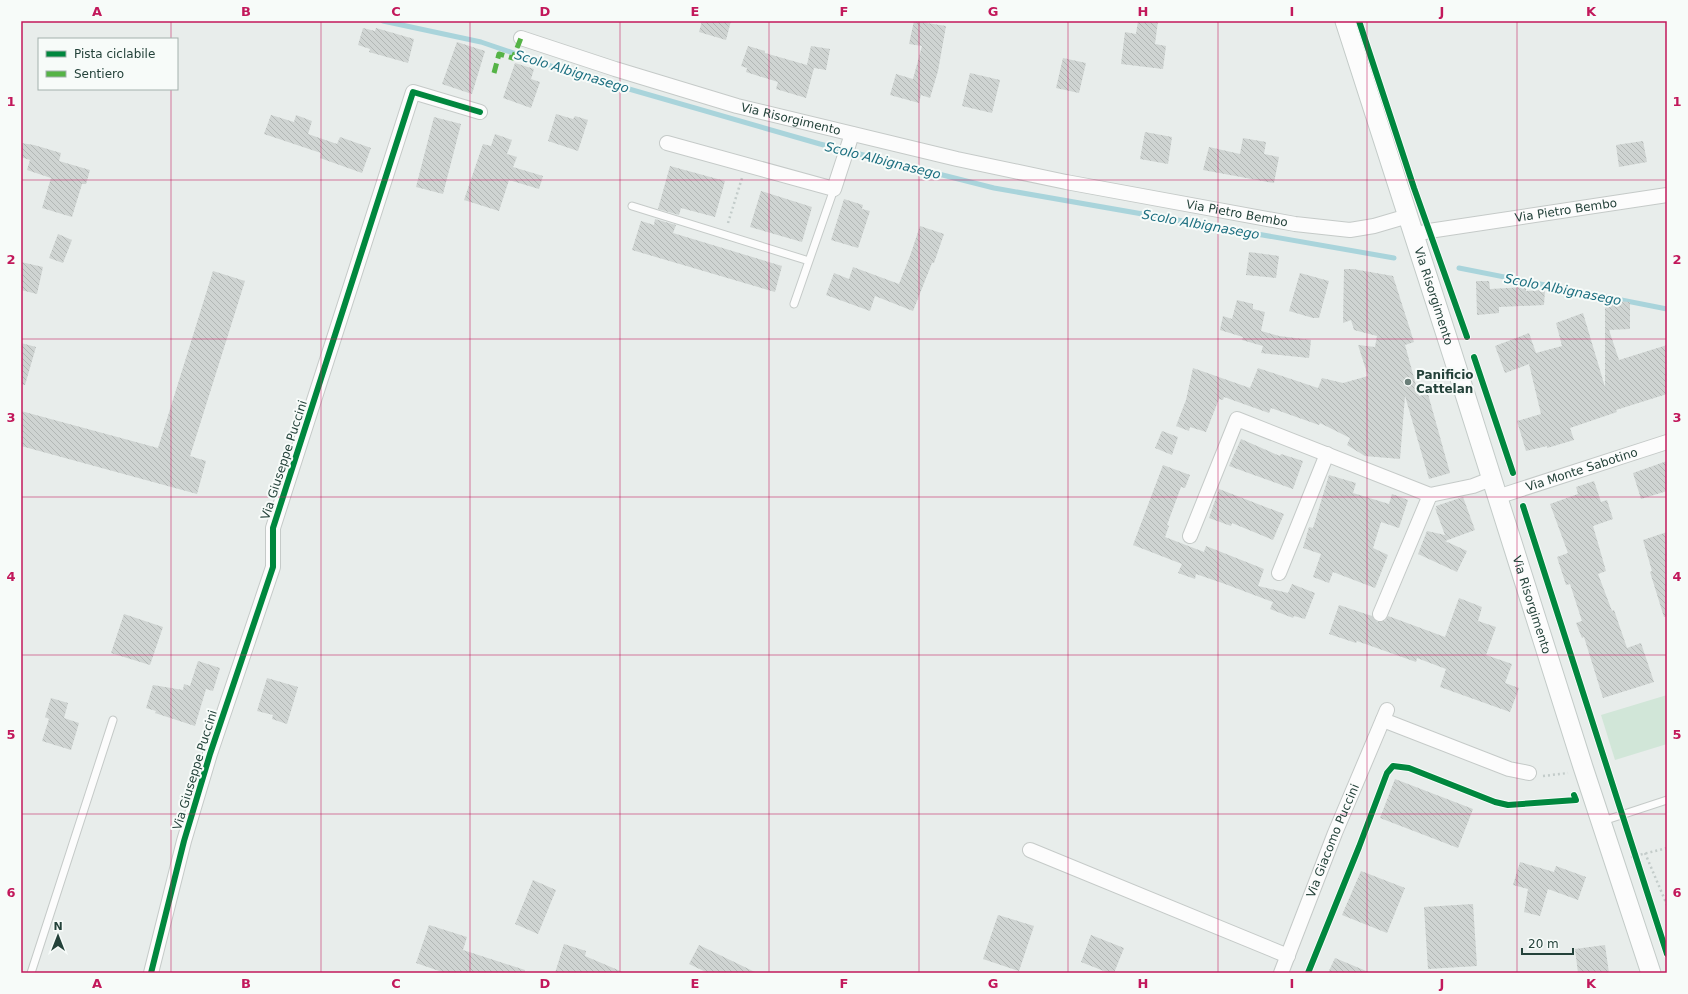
<svg xmlns="http://www.w3.org/2000/svg" width="1688" height="994" viewBox="0 0 1688 994" font-family="'DejaVu Sans',sans-serif">
<style>
.green{fill:#d1e6d8}
.lines{fill:none;stroke-linecap:round;stroke-linejoin:round}
.stream{stroke:#a9d4db;stroke-width:5}
.building{fill:url(#building-back-hatch)}
.lane-casing{stroke:#c5cac8;stroke-width:9}
.street-casing{stroke:#c5cac8;stroke-width:16}
.secondary-casing{stroke:#c3cbc8;stroke-width:21}
.path{stroke:#c3ccca;stroke-width:2.5;stroke-dasharray:2 3;stroke-linecap:butt}
.lane{stroke:#fcfcfc;stroke-width:7}
.street{stroke:#fcfcfc;stroke-width:14}
.secondary{stroke:#fcfcfc;stroke-width:19}
.quiet{stroke:#55b346;stroke-width:5;stroke-dasharray:10 5;stroke-linecap:butt}
.cycleway-casing{stroke:#f7fbf9;stroke-width:8}
.cycleway{stroke:#00873e;stroke-width:6}
.grid{fill:none;stroke:#c2185b;stroke-width:1;stroke-opacity:0.55}
.poi-dot{fill:#697e78;stroke:#f7fbf9;stroke-width:1.5}
.labels{text-anchor:middle;stroke-width:4;stroke-linejoin:round;paint-order:stroke}
.street-label{font-size:12px;fill:#24423a;stroke:#f7fbf9}
.poi-label{font-size:12px;font-weight:bold;fill:#24423a;stroke:#f7fbf9;text-anchor:start}
.water-label{font-size:13px;font-style:italic;fill:#1c6f80;stroke:#f7fbf9}
.neatline{fill:none;stroke:#c2185b;stroke-width:1.5}
.grid-label{font-size:13px;text-anchor:middle;font-weight:bold;fill:#c2185b}
</style>
<defs>
<pattern id="building-back-hatch" width="6" height="6" patternUnits="userSpaceOnUse"><rect width="6" height="6" fill="#cfd4d2"/><path d="M-1 5l2 2M0 0l6 6M5-1l2 2" fill="none" stroke="#b2b7b5"/></pattern>
</defs>
<rect width="100%" height="100%" fill="#e8edeb"/>
<path class="green" d="M1667 695V744L1615 760 1601 715Z"/>
<g class="lines">
<path class="stream" d="M383 21 481 42 563 70 820 144 994 188 1394 258
M1459 268 1667 309"/>
</g>
<path class="building" d="M702 21H731L726 40 699 32Z
M914 21 946 26 938 71 930 98 921 95 919 103 890 95 896 74 913 79 922 46 909 44Z
M1138 21H1158L1155 44 1166 46 1163 69 1121 64 1125 32 1136 34Z
M363 28 375 31 376 28 414 39 408 63 369 52 370 49 358 45Z
M457 42 485 51 472 94 442 84Z
M748 46 765 51V53L807 65 811 46 830 49 826 70 814 68 806 98 776 89 778 82 746 72 747 68 741 66Z
M1063 58 1086 63 1079 93 1056 88Z
M515 63 534 69 531 79 540 82 531 108 503 98Z
M970 73 1000 80 992 113 962 106Z
M556 114 573 119 575 116 588 120 578 151 548 141Z
M271 115 294 122 296 115 312 121 308 134 337 144 340 137 371 148 362 173 320 158 321 153 264 134Z
M434 117 461 124 443 194 416 187Z
M1145 132 1172 137 1168 164 1140 159Z
M495 134 512 140 507 154 517 157 513 167 543 176 539 189 509 180 499 211 464 200 483 144 491 146Z
M1243 138 1266 142 1264 154 1279 157 1274 183 1203 170 1209 147 1240 154Z
M1643 141 1647 162 1619 167 1616 145Z
M21 143 34 145 61 153 59 161 90 170 86 184H82L72 217 42 208 51 178 27 170 30 160 21 157Z
M670 166 725 181 715 217 681 208 679 215 658 209Z
M761 191 812 207 802 242 750 227Z
M844 199 863 205 862 209 870 211 858 248 831 240Z
M655 219 676 225 673 233 782 266 775 292 632 250 641 221 654 225Z
M920 226 944 234 934 263H932L913 311 875 296 870 311 826 295 834 273 849 279 853 267 899 284 910 256Z
M58 234 72 240 63 263 49 258Z
M1249 252 1279 256 1276 278 1246 275Z
M21 262 43 267 37 294 21 290Z
M1344 269H1353L1393 276 1414 342 1405 345 1419 396 1428 394 1450 473 1429 479 1405 396 1400 459 1365 456 1347 445 1350 438 1320 423 1319 425 1271 408 1269 413 1224 397 1223 400 1219 399 1206 432 1190 427 1189 431 1176 426 1186 400 1193 368 1250 388 1258 368 1318 388 1322 378 1343 383 1368 376 1358 345 1375 347 1377 336 1354 330 1351 320 1343 323Z
M213 271 245 281 190 456 206 461 197 494 21 446V411L158 448Z
M1300 273 1329 281 1319 318H1313L1289 311Z
M1476 281H1489L1490 289 1526 287V291L1545 290 1544 305 1499 307V313L1477 315Z
M1237 300 1253 304V309L1265 312 1261 331 1279 336 1311 340 1309 358 1261 353 1263 346 1242 340 1243 337 1220 330 1223 316 1232 319Z
M1617 301 1630 302V329L1609 330 1619 360 1667 345V394L1616 410 1617 412 1570 428 1574 440 1547 448V446L1526 451 1517 421 1541 414 1529 364 1505 373 1495 346 1529 333 1536 353 1562 346 1556 323 1583 313 1605 387V309L1606 305Z
M21 343 36 347 25 385 21 384Z
M1162 431 1178 437 1172 455 1155 448Z
M1241 439 1280 456 1281 454 1303 461 1293 489 1229 466Z
M1667 461V491L1641 499 1633 473Z
M1163 465 1190 475 1185 488 1181 487 1167 525 1169 526 1165 537 1204 552 1206 546 1264 569 1258 586 1288 593 1292 584 1315 593 1305 619 1294 616 1293 618 1270 609 1273 602 1225 584 1196 574 1195 579 1178 573 1182 564 1133 545Z
M1329 475 1356 483 1353 493 1389 504 1392 494 1408 500 1399 528 1381 522 1373 548 1388 555 1375 588 1333 572 1329 583 1313 577 1321 554 1303 548 1309 527 1313 528Z
M1594 481 1601 502 1607 500 1613 519 1593 526 1606 571 1598 574 1612 611 1614 610 1627 648 1641 643 1654 682 1603 698 1584 637 1582 638 1576 623 1582 621 1570 584 1566 585 1557 557 1568 553 1550 504 1578 494 1576 487Z
M1219 489 1284 514 1273 540 1232 523 1231 526 1209 518Z
M1463 497 1475 530 1445 541 1467 551 1457 572 1418 554 1427 531 1445 535 1435 508 1437 509 1436 506Z
M1667 532V617H1664L1650 572 1652 571 1643 540Z
M1459 598 1482 607 1478 621 1496 627 1486 655 1512 664 1505 683 1519 688 1510 712 1440 687 1446 669 1417 658 1416 662 1357 641 1356 643 1329 634 1339 605 1372 616 1377 622 1385 621 1388 616 1445 637Z
M124 614 163 627 150 665 111 653Z
M198 661 220 668 213 691 206 689 195 726 155 713 156 711 146 708 153 685 183 690 184 684 190 686Z
M267 678 298 687 287 724 272 719 273 715 257 711Z
M51 698 68 703 64 718 79 723 71 750 42 741 49 719 45 717Z
M1395 779 1473 809 1458 848 1380 818Z
M1520 862 1554 872 1556 866 1586 877 1578 900 1548 889 1540 916 1524 912 1528 889 1513 885Z
M1361 871 1405 888 1387 933 1342 915Z
M533 880 556 890 538 934 515 924Z
M1473 904 1477 966 1428 969 1424 907Z
M998 915 1034 926 1019 971 983 959Z
M429 925 467 937 463 950 525 970V973H445L416 963Z
M1091 935 1124 948 1114 973H1109L1081 962Z
M564 944 586 951 585 956 625 973H555Z
M699 945 757 973H708L689 964Z
M1605 945 1609 973H1578L1575 949Z
M1335 958 1371 973H1328Z"/>
<g class="lines">
<g class="lane-casing">
<path id="lane" d="M632 206 809 261
M794 304 834 189
M1603 821 1667 800
M31 973 113 720"/>
</g>
<g class="street-casing">
<g id="street">
<path id="s1" d="M521 38 615 69 737 106 957 159 1066 182 1295 224 1350 230 1374 226 1408 216"/>
<path d="M667 143 834 189 852 134"/>
<path id="s2" d="M1414 235 1429 231 1667 195"/>
<path id="s3" d="M1497 497 1667 442"/>
<path d="M1190 536 1237 419 1430 495 1473 486 1491 479"/>
<path d="M1279 573 1327 454"/>
<path d="M1380 614 1430 495"/>
<path d="M1383 720 1509 769 1529 773"/>
<path d="M1030 850 1288 956"/>
<path d="M151 973 184 841 210 754 273 567V528L413 92 480 112"/>
<path id="s4" d="M1281 973 1335 833 1387 710"/>
</g>
</g>
<g class="secondary-casing">
<g id="secondary">
<path id="s5" d="M1345 21 1452 353 1583 767 1651 973"/>
</g>
</g>
<path class="path" d="M728 223 742 178
M1543 776 1568 773
M1645 853 1667 905
M1631 857 1667 848"/>
<use href="#lane" class="lane"/>
<use href="#street" class="street"/>
<use href="#secondary" class="secondary"/>
<path class="quiet" d="M494 73 499 54 513 58 521 38"/>
<g class="cycleway-casing">
<path id="cycleway" d="M1359 21 1414 188 1467 337
M1474 357 1513 473
M1523 506 1667 954
M151 973 184 841 210 754 273 567V528L413 92 480 112
M1308 973 1359 847 1387 773 1393 766 1409 768 1495 802 1508 805 1576 800 1574 795"/>
</g>
<use href="#cycleway" class="cycleway"/>
</g>
<path class="grid" d="M171 21V39M321 21V973M470 21V973M620 21V973M769 21V973M919 21V973M1068 21V973M1218 21V973M1367 21V973M1517 21V973M171 89V973M21 180H1667M21 339H1667M21 497H1667M21 655H1667M21 814H1667"/>
<circle class="poi-dot" cx="1408" cy="382" r="4"/>
<g class="labels">
<g class="street-label">
<text dy="4" stroke="none"><textPath href="#s1" startOffset="282">Via Risorgimento</textPath></text>
<text dy="4" stroke="none"><textPath href="#s2" startOffset="154">Via Pietro Bembo</textPath></text>
<text dy="4" stroke="none"><textPath href="#s1" startOffset="738">Via Pietro Bembo</textPath></text>
<text dy="4" stroke="none"><textPath href="#s5" startOffset="289">Via Risorgimento</textPath></text>
<text transform="translate(284 460) rotate(-72)" y="4">Via Giuseppe Puccini</text>
<text dy="4" stroke="none"><textPath href="#s3" startOffset="89">Via Monte Sabotino</textPath></text>
<text dy="4" stroke="none"><textPath href="#s5" startOffset="613">Via Risorgimento</textPath></text>
<text transform="translate(195 770) rotate(-73)" y="4">Via Giuseppe Puccini</text>
<text dy="4" stroke="none"><textPath href="#s4" startOffset="142">Via Giacomo Puccini</textPath></text>
</g>
<g class="poi-label">
<text x="1416" y="379">Panificio<tspan x="1416" dy="14">Cattelan</tspan></text>
</g>
<g class="water-label">
<text transform="translate(572 71) rotate(17)" y="5">Scolo Albignasego</text>
<text transform="translate(883 160) rotate(14)" y="5">Scolo Albignasego</text>
<text transform="translate(1201 224) rotate(10)" y="5">Scolo Albignasego</text>
<text transform="translate(1563 289) rotate(11)" y="5">Scolo Albignasego</text>
</g>
</g>
<rect width="1688" height="994" fill="none" stroke="#f7fbf9" stroke-width="44"/>
<rect x="38" y="38" width="140" height="52" fill="#f7fbf9" stroke="#a3b1ad"/>
<rect x="46" y="51" width="20" height="6" fill="#00873e" stroke="#a3b1ad"/>
<text x="74" y="58" font-size="12" fill="#24423a">Pista ciclabile</text>
<rect x="46" y="71" width="20" height="6" fill="#55b346" stroke="#a3b1ad"/>
<text x="74" y="78" font-size="12" fill="#24423a">Sentiero</text>
<g transform="translate(58 936)" stroke="#f7fbf9" stroke-width="3" paint-order="stroke">
<path d="M0-3L7 15L0 10L-7 15Z" fill="#24423a"/>
<text y="-6" font-size="11" font-weight="bold" text-anchor="middle" fill="#24423a">N</text>
</g>
<path d="M1522 948v6h51v-6" fill="none" stroke="#24423a" stroke-width="2"/>
<text x="1528" y="948" font-size="12" fill="#24423a" stroke="#f7fbf9" stroke-width="3" paint-order="stroke">20 m</text>
<rect x="22" y="22" width="1644" height="950" class="neatline"/>
<g class="grid-label">
<text x="97" y="16">A</text>
<text x="246" y="16">B</text>
<text x="396" y="16">C</text>
<text x="545" y="16">D</text>
<text x="695" y="16">E</text>
<text x="844" y="16">F</text>
<text x="993" y="16">G</text>
<text x="1143" y="16">H</text>
<text x="1292" y="16">I</text>
<text x="1442" y="16">J</text>
<text x="1591" y="16">K</text>
<text x="11" y="106">1</text>
<text x="1677" y="106">1</text>
<text x="11" y="264">2</text>
<text x="1677" y="264">2</text>
<text x="11" y="422">3</text>
<text x="1677" y="422">3</text>
<text x="11" y="581">4</text>
<text x="1677" y="581">4</text>
<text x="11" y="739">5</text>
<text x="1677" y="739">5</text>
<text x="11" y="897">6</text>
<text x="1677" y="897">6</text>
<text x="97" y="988">A</text>
<text x="246" y="988">B</text>
<text x="396" y="988">C</text>
<text x="545" y="988">D</text>
<text x="695" y="988">E</text>
<text x="844" y="988">F</text>
<text x="993" y="988">G</text>
<text x="1143" y="988">H</text>
<text x="1292" y="988">I</text>
<text x="1442" y="988">J</text>
<text x="1591" y="988">K</text>
</g>
</svg>
